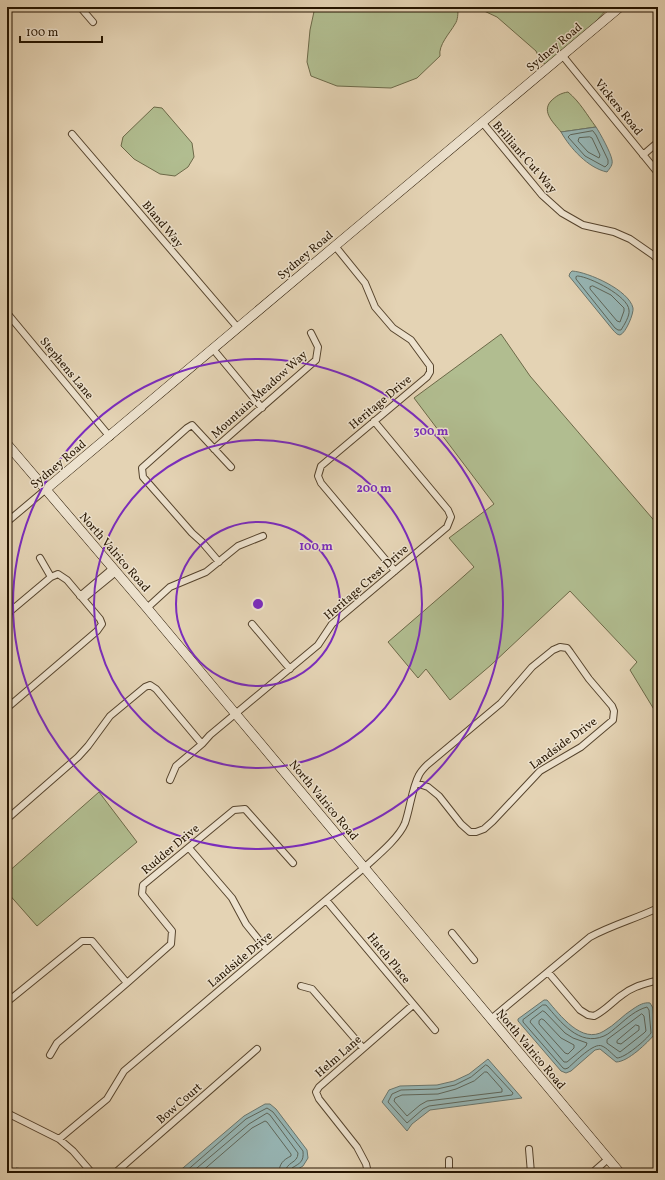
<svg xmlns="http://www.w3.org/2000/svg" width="665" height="1180" viewBox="0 0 665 1180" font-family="Vollkorn,serif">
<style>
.green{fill:#b1bd90;stroke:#6c6948}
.water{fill:#97b6b5;stroke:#6a766d}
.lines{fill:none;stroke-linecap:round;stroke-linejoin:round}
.shore{stroke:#5e665a;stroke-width:1}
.street-casing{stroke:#56442d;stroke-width:8}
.secondary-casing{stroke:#261500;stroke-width:10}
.street{stroke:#ede2ce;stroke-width:6}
.secondary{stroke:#ede2ce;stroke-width:9}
.ring{fill:none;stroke:#7b2cbf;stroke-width:2}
.labels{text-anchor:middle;stroke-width:3;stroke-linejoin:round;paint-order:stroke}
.street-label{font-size:12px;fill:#261500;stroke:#ede2ce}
.centre{fill:#7b2cbf;stroke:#ede2ce;stroke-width:2}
.ring-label{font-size:12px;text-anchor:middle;font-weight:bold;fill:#7b2cbf;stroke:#ede2ce;stroke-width:3;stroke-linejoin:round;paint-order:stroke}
</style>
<rect width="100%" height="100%" fill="#e4d3b4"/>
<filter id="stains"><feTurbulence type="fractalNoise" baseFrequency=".005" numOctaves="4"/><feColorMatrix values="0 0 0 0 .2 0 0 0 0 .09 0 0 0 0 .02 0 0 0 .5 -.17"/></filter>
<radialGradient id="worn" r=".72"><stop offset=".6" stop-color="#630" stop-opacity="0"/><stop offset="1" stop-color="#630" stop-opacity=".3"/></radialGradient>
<path class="green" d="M315 7H609C595 22 577 44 558 52L559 54 546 65 540 60 536 51 497 17 482 10 468 8H458C458 13 458 20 455 24 450 33 438 45 440 56L417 78 391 88 337 86 311 76 307 62 310 30Z
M568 92C580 102 587 115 596 127L561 132C554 123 541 112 551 101 556 96 561 93 568 92Z
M154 107 162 108 192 143 194 157 188 167 175 176 160 174 134 159 121 146 123 137Z
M501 334 530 376 658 525V716L630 670 637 662 570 591 491 665 450 700 426 669 418 678 388 642 455 584 474 567 449 538 494 504 414 398Z
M99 792 137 842 37 926 7 892V873Z"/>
<path class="water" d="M596 127C600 133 611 153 612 160 613 165 610 168 607 172 588 168 570 148 561 132Z
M572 271C588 272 629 290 633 308 634 313 626 333 620 335 617 335 615 332 613 330L569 276 570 273Z
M544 1000H547C560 1015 582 1045 604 1031 615 1025 623 1015 633 1009 639 1005 644 1002 650 1003L653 1008 655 1034C647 1043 628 1062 616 1062L600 1049 595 1050 571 1071 566 1073 561 1071 518 1021V1019Z
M488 1059 522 1098 430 1110 412 1124 407 1131 382 1102 389 1090 400 1086 437 1085 454 1081 469 1074Z
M265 1104H270L276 1109 307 1150 308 1158 303 1166 291 1173H177L244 1116Z
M16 1168 23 1169 33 1173H12Z"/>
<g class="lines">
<path class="shore" d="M593 131 596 135 608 160V164L605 167 585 156 568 137 570 135Z
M590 137 592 138 600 155 599 158 588 152 578 141 579 138Z
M578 276C590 277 628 296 629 310 630 316 624 325 621 330H618L615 328 576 279V277Z
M593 286 611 295 624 308V311L620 322 617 321 590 289V287Z
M543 1005H546C560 1021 579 1047 604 1036 609 1034 614 1029 619 1025 627 1018 636 1010 647 1007L649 1010 651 1033C646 1040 625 1058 617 1058 612 1054 607 1048 602 1046 594 1042 575 1062 568 1068L565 1069 563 1068 523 1022V1020Z
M543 1011 545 1012 565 1033 573 1038 587 1043 586 1046 567 1062H564L530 1022 531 1020Z
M642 1014 644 1016 646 1031 644 1033 620 1052 607 1043V1040Z
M542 1019 544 1020 561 1038 574 1045V1048L568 1054 565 1053 539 1024V1021Z
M636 1025 639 1026V1030L621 1044 617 1043V1041Z
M486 1065 488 1066 513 1093 512 1095 429 1106 423 1109 407 1123 388 1102 392 1094 401 1090 437 1089 455 1085 471 1077Z
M485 1072H487L502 1089V1092L427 1101 420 1105 407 1116 394 1101 395 1098 402 1095 438 1094 456 1089 474 1081Z
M184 1173 246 1119 267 1108 273 1112 303 1151C304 1162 300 1163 292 1168L290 1173
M191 1173 249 1124 267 1113 270 1115 298 1153C298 1164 286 1161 285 1173
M200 1173 252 1128 265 1121 267 1122 291 1154V1156C283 1160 279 1164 279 1173"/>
<g class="street-casing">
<path id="street" d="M80 7 93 22
M562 55 658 173
M482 122 542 195 562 213 583 225 614 232 630 239 653 255 658 260
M72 134 238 328
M643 155 658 142
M335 246 365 283 375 307 393 328 411 340 430 366V372L427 377 321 466 318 476 321 483 395 571
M7 313 110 437
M213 349 262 408
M214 449 316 360 318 347 311 333
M7 522 45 490
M40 558 51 577
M219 562 202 542 192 533 143 477 142 468 187 428 192 425 231 467
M80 596 113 568
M83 599 116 572
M147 608 170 587 206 572 238 546 263 536
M7 614 51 577 58 574 67 580 100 619 102 624 97 631 7 708
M252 624 290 669
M170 780 176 766 202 744 210 735 318 645 332 624 447 527 451 517 448 510 374 421
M7 819 78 757 88 746 110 716 145 687 150 685 156 689 202 744
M189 848 232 898 246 924 267 950
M326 900 435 1030
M452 933 474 960
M548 972 580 1010 588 1015 594 1016C605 1011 612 1002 622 995 633 986 645 984 658 980
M301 986 312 989 363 1048
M7 1002 82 941H92L127 983
M491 1019 590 937C612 925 635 919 658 908
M50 1055 57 1043 127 983 171 944 172 931 142 894 143 885 234 810 245 809 293 863
M7 1113 59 1139 73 1151 92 1173
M59 1139 107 1099 124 1071 365 867C377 856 399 838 405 823 410 809 412 788 419 775 421 771 424 768 427 765L501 703 532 667 553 650 560 647 567 648 570 652 589 679 612 706 614 711 613 720 581 747 540 771 493 821 484 829 476 832H470L461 824 439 796 428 787 416 783
M529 1149 531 1173
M449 1160V1173
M115 1173 257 1049
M368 1173 366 1164 357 1147 319 1099 316 1092 319 1087 413 1005
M592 1173 608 1159"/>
</g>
<g class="secondary-casing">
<path id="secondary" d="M7 444 147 608 620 1173
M45 490 335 246 620 7"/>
</g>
<use href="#street" class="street"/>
<use href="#secondary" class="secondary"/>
</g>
<g class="ring">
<circle cx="258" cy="604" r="82"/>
<circle cx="258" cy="604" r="164"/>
<circle cx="258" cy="604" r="245"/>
</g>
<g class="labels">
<g class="street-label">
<text transform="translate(554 47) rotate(-40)" y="4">Sydney Road</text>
<text transform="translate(619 107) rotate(51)" y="4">Vickers Road</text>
<text transform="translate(525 157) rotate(49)" y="4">Brilliant Cut Way</text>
<text transform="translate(163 224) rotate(50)" y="4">Bland Way</text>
<text transform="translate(305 255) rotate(-40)" y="4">Sydney Road</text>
<text transform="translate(67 368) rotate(50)" y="4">Stephens Lane</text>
<text transform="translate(259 394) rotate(-42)" y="4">Mountain Meadow Way</text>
<text transform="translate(380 402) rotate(-40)" y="4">Heritage Drive</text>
<text transform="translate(58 464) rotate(-40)" y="4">Sydney Road</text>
<text transform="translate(115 552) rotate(49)" y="4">North Valrico Road</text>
<text transform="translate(366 582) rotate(-41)" y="4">Heritage Crest Drive</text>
<text transform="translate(563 743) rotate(-36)" y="4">Landside Drive</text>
<text transform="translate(324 800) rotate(50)" y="4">North Valrico Road</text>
<text transform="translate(170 849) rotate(-40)" y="4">Rudder Drive</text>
<text transform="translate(389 958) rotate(51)" y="4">Hatch Place</text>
<text transform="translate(240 959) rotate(-40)" y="4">Landside Drive</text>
<text transform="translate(531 1049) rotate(50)" y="4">North Valrico Road</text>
<text transform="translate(338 1056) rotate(-41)" y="4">Helm Lane</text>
<text transform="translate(179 1103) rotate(-41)" y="4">Bow Court</text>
</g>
</g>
<circle cx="258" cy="604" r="6" class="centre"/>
<g class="ring-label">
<text x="431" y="435">300 m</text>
<text x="374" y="492">200 m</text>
<text x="316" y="550">100 m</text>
</g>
<rect width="665" height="1180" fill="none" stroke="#e4d3b4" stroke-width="24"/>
<rect x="8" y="8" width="649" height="1164" fill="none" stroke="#261500" stroke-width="2"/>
<rect x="12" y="12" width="641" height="1156" fill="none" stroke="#261500"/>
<path d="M20 36v6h82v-6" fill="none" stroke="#261500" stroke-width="2"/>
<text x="26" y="36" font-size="12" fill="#261500" stroke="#ede2ce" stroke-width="3" paint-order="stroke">100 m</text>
<rect width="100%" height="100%" filter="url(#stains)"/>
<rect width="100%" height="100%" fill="url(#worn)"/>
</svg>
